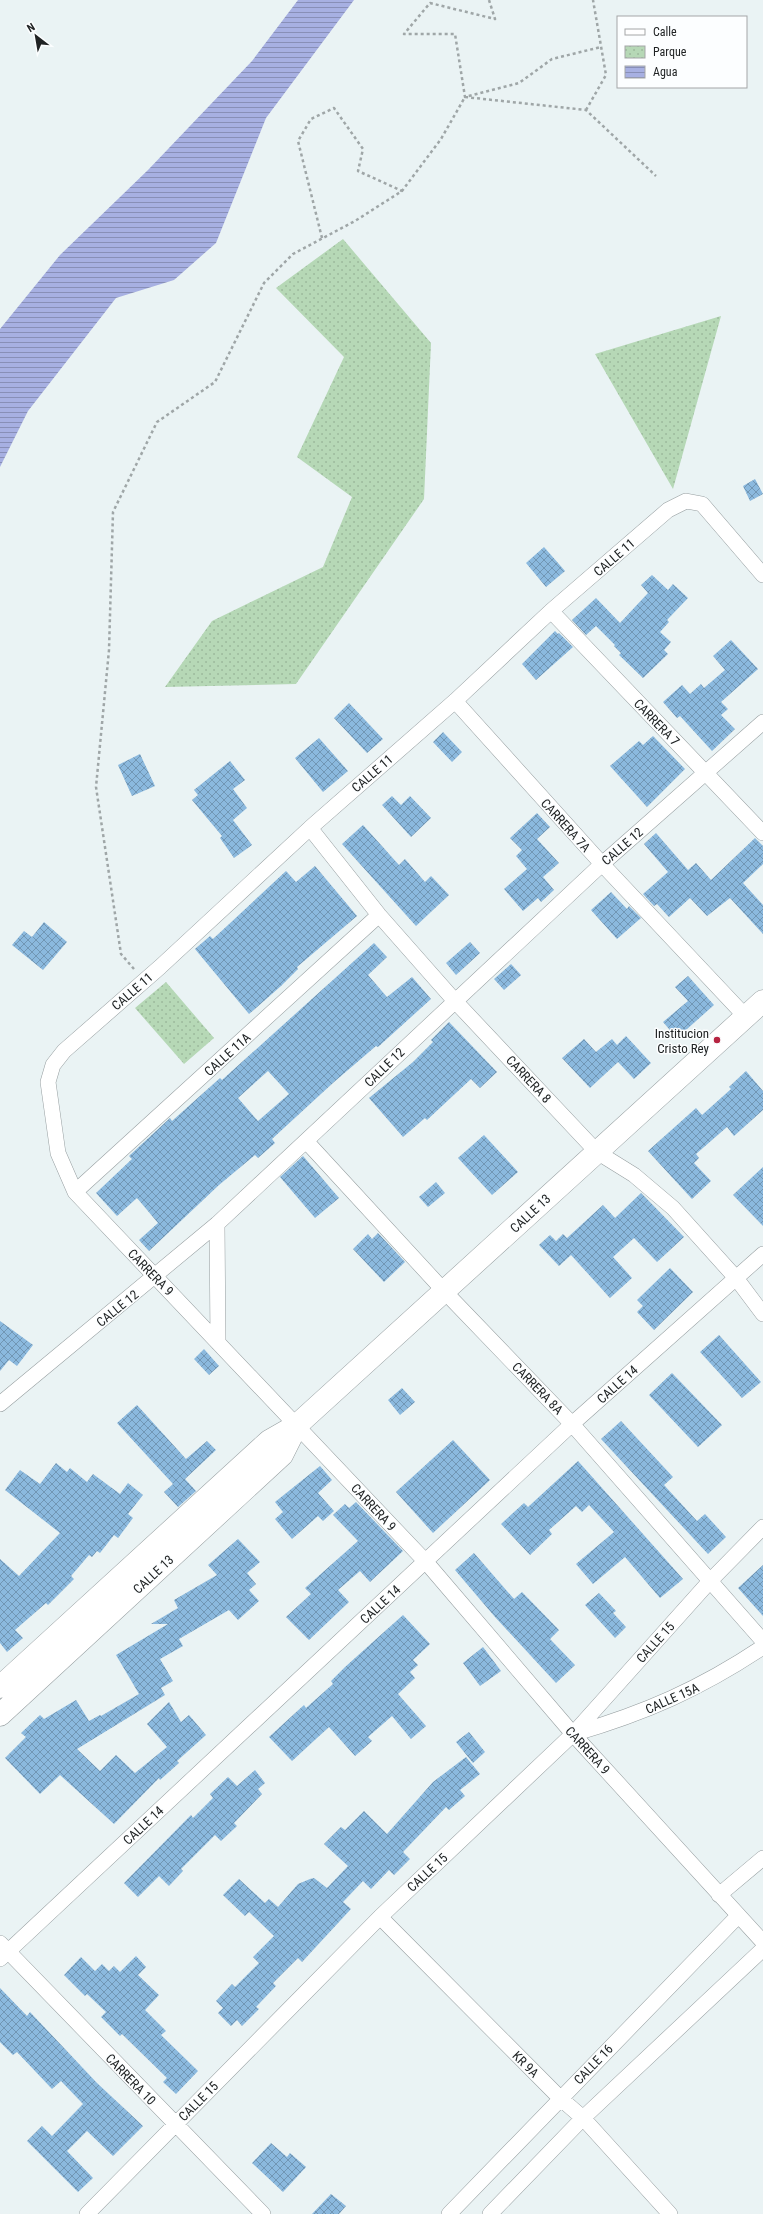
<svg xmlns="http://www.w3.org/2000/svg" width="763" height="2214" viewBox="0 0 763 2214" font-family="'Roboto Condensed',sans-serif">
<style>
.park{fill:url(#park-dots)}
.water{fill:url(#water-rules)}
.building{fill:url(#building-cross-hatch);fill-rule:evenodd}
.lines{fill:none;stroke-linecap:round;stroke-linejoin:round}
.street-casing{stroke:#969ea0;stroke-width:16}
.highway-casing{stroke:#969ea0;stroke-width:23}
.path{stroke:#9fa6a7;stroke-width:2.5;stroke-dasharray:3 3;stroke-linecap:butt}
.street{stroke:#fff;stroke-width:15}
.highway{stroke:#fff;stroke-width:22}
.poi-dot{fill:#b62441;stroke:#fcfeff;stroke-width:1.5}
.labels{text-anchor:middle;stroke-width:3;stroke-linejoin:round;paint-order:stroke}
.street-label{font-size:13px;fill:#202324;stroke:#fcfeff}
.poi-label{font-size:13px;fill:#202324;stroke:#fcfeff;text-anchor:end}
</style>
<defs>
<pattern id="park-dots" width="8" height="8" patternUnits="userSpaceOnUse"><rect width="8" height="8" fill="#b6d8b6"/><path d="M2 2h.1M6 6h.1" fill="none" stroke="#9cb99c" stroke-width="1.8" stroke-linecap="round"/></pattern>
<pattern id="water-rules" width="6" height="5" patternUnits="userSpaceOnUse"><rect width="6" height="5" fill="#a7b0e2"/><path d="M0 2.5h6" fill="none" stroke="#888fb7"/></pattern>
<pattern id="building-cross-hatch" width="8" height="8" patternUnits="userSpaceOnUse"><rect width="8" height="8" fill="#8bb9de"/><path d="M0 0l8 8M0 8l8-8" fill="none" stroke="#7196b4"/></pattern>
</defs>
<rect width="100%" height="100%" fill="#eaf3f4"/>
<path class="park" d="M343 239 431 343 424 499 296 684 165 687 212 621 323 567 352 497 297 457 344 357 276 288Z
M721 316 673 489 595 354Z
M166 982 214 1038 184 1064 135 1008Z"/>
<path class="water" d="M298 0H354L266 118 216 243 174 280 116 298 28 411 0 467V329L60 255 148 170 252 61Z"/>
<path class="building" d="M755 479 763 494 750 501 743 486Z
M544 547 565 571 546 587 526 563Z
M652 575 668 590 673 584 688 598 667 620 669 622 660 632 671 642 664 650 668 654 643 678 619 655 621 653 614 646 615 645 596 626 586 635 572 620 596 598 620 623 648 593 641 585Z
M555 631 558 634 559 633 573 647 536 680 522 664Z
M731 640 758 669 721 702 728 709 721 715 735 729 712 751 680 716 677 718 663 702 682 685 690 694 701 684 704 688 725 670 713 656Z
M349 703 383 739 367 753 334 718Z
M443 732 462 752 452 762 433 742Z
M653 736 685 769 647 807 610 766 639 741 643 745Z
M319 738 348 771 323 792 295 758Z
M140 754 155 786 132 796 118 765Z
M230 761 245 780 233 789 247 808 233 820 252 845 234 858 220 838 222 836 192 800 198 795 194 790Z
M392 796 401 805 410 796 431 818 411 837 382 805Z
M537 813 550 827 537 839 559 863 543 877 554 890 541 902 538 898 523 911 504 889 527 869 516 856 522 850 510 838Z
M363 825 399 865 405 859 425 882 431 876 449 895 416 926 342 844Z
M656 833 688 870 696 863 711 880 755 838 763 846V864L743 883 763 905V934L730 898 707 916 690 898 669 917 657 904 654 906 643 894 668 872 644 844Z
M315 866 357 916 297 967 298 969 281 986 249 1014 195 949 210 936 213 939 286 871 296 882Z
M611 892 627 909 629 906 641 918 617 939 591 910Z
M44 922 67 942 43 970 12 945 24 931 32 937Z
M470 942 480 953 456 975 446 963Z
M374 943 387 957 368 975 387 997 412 977 431 999 378 1047 376 1046 334 1082 272 1139 275 1143 258 1158 255 1155 219 1185 149 1251 139 1240 158 1223 137 1198 117 1216 96 1193 132 1159 129 1156 170 1118 172 1121 220 1078 222 1080ZM268 1071 289 1094 258 1121 238 1098Z
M511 964 521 975 504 990 494 979Z
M688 976 714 1005 677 1038 663 1022 688 1001 675 987Z
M449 1022 497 1072 480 1088 471 1079 427 1120 425 1118 403 1137 369 1098 413 1062 433 1042 431 1040Z
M626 1036 651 1063 634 1079 618 1062 590 1088 562 1058 584 1039 596 1052 612 1039 617 1045Z
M746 1071 763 1091V1110L734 1136 727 1127 696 1154 699 1158 694 1163 711 1181 692 1199 648 1151 696 1108 702 1115 731 1089 729 1087Z
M484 1135 518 1172 492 1195 458 1158Z
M303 1156 339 1198 315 1218 280 1177Z
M763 1167V1226L733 1195Z
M436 1182 445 1193 428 1207 419 1197Z
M641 1193 684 1237 657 1262 634 1238 613 1257 632 1278 610 1298 571 1255 559 1266 539 1245 550 1235 556 1241 563 1234 567 1238 603 1205 615 1218Z
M378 1233 405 1262 384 1282 353 1249 368 1234 372 1239Z
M670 1268 693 1292 654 1330 637 1312 643 1306 637 1300Z
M0 1321 33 1345 17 1366 9 1360 0 1371Z
M719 1335 761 1382 742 1398 700 1352Z
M204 1349 219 1366 209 1375 194 1359Z
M672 1373 722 1425 698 1447 649 1395Z
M402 1388 415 1402 400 1415 388 1400Z
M137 1405 186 1459 207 1441 216 1450 185 1479 196 1491 178 1507 164 1492 173 1484 117 1423Z
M621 1421 673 1477 664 1485 697 1521 705 1514 726 1537 708 1554 601 1439Z
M453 1440 490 1480 433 1533 396 1492Z
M578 1461 683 1579 660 1598 625 1557 593 1584 576 1564 614 1532 589 1505 582 1512 576 1506 549 1530 552 1534 530 1555 501 1524 524 1503 528 1507Z
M56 1463 67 1472 70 1468 87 1482 93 1474 120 1494 128 1483 143 1495 128 1514 133 1518 118 1538 114 1535 100 1553 97 1551 92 1557 89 1555 71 1576 74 1579 48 1605 46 1603 15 1630 23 1638 7 1652 0 1643V1559L19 1576 60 1533 5 1490 20 1470 40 1484Z
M320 1466 332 1480 318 1493 334 1511 323 1521 318 1516 292 1539 275 1519 283 1512 275 1502Z
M356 1502 403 1551 370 1582 360 1571 338 1590 349 1602 309 1640 286 1617 311 1594 305 1588 358 1541 333 1515 345 1504 349 1508Z
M238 1539 260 1562 247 1573 256 1584 249 1590 259 1601 238 1620 229 1610 179 1639 183 1646 160 1659 173 1681 161 1688 165 1695 77 1749 100 1771 116 1755 135 1773 167 1747 147 1724 169 1702 181 1722 189 1715 206 1735 177 1761 179 1763 160 1780 159 1778 114 1824 60 1775 40 1794 5 1758 26 1737 21 1733 40 1715 44 1719 76 1700 89 1721 100 1715 101 1716 139 1694 116 1655 168 1624H151L178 1608 174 1600 217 1575 208 1565Z
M474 1553 514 1599 522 1592 559 1630 550 1639 575 1665 556 1683 495 1617 455 1570Z
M763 1565V1616L738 1588Z
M599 1593 616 1611 613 1613 626 1627 615 1638 585 1605Z
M403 1615 430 1644 413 1660 418 1665 410 1672 415 1678 398 1694 426 1726 411 1739 392 1716 368 1737 372 1741 355 1756 329 1727 292 1761 269 1737 304 1705 306 1708 333 1684 331 1681 345 1667Z
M483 1647 501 1671 480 1686 463 1663Z
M469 1732 485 1752 473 1763 456 1742Z
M466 1757 480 1774 460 1790 465 1796 449 1810 446 1807 403 1852 410 1859 394 1875 389 1870 371 1889 363 1881 343 1902 351 1909 302 1962 298 1958 273 1983 276 1986 256 2007 259 2009 242 2026 237 2020 231 2026 218 2013 223 2008 216 2001 232 1984 235 1987 259 1963 253 1957 274 1936 249 1912 245 1916 223 1895 239 1879 265 1903 269 1899 278 1907 298 1884 310 1879 314 1878 327 1888 348 1866 324 1844 341 1827 345 1830 364 1811 387 1834 433 1782Z
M255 1770 265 1783 258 1789 262 1794 234 1823 237 1826 221 1841 215 1835 181 1869 183 1871 169 1886 159 1876 138 1897 124 1883 191 1815 193 1818 213 1798 210 1794 228 1777 237 1786Z
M136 1956 146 1967 138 1975 159 1995 145 2010 166 2031 161 2035 198 2071 176 2094 163 2082 167 2078 122 2034 120 2036 101 2017 106 2012 87 1994 85 1996 64 1975 81 1957 95 1971 102 1964 109 1971 114 1966 120 1972Z
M0 1988 27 2016 30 2012 97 2083 143 2126 113 2156 87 2131 67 2151 93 2178 78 2192 27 2141 42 2126 52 2136 83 2104 61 2081 52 2089 17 2052 13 2055 0 2042Z
M271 2143 287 2157 290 2153 306 2167 283 2192 252 2163Z
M331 2194 346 2206 339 2214H312Z"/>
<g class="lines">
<g class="street-casing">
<path id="street" d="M763 575 702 504 686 501 668 510 551 611 455 701 310 828 160 967 64 1051 53 1065 48 1082 58 1153 75 1192 426 1562 573 1734 763 1942
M551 611 763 833
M455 701 602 864 746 1017
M310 828 379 915 454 1000 597 1152 634 1175 673 1208 736 1278 763 1314
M306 1141 445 1292 572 1424 763 1641
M75 1192 379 915
M217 1224 218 1343
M0 1404 217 1224 602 864 763 722
M573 1734C645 1713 700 1689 763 1647
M719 1895 763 1858
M380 1917 560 2098 583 2118 670 2214
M0 1943 263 2214
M0 1959 572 1424 763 1254
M87 2214 380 1917 573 1734 710 1581 763 1527
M449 2214 738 1916
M490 2214 583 2118 763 1949"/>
</g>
<g class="highway-casing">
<path id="highway" d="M0 1687 269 1441 297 1425 763 1001
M0 1715 282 1455 297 1425"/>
</g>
<path class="path" d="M489 0 495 19 430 3 404 34H455L465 97 519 83 552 59 601 47
M586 110 606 75 593 0
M322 238 298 141 311 119 334 108 363 149 358 171 402 191
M134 969 121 954 96 787 109 650 113 512 157 422 215 382 264 283 293 254 355 221 402 191 441 139 465 97 586 110 656 176"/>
<use href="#street" class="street"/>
<use href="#highway" class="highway"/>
</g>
<circle class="poi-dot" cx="717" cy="1040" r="4"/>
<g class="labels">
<g class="street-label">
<text transform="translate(614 557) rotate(-41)" y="5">CALLE 11</text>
<text transform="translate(657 722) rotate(46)" y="5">CARRERA 7</text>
<text transform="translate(372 773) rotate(-41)" y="5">CALLE 11</text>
<text transform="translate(566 825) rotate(48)" y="5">CARRERA 7A</text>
<text transform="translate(622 846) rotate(-41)" y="5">CALLE 12</text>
<text transform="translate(132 991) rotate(-41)" y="5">CALLE 11</text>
<text transform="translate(227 1054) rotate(-42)" y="5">CALLE 11A</text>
<text transform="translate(384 1067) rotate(-44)" y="5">CALLE 12</text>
<text transform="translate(529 1079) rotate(47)" y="5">CARRERA 8</text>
<text transform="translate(530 1213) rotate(-43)" y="5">CALLE 13</text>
<text transform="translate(151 1272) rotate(46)" y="5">CARRERA 9</text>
<text transform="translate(117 1308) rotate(-39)" y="5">CALLE 12</text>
<text transform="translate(617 1384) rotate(-42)" y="5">CALLE 14</text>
<text transform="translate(538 1388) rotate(46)" y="5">CARRERA 8A</text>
<text transform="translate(374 1507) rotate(47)" y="5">CARRERA 9</text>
<text transform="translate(153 1574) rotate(-43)" y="5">CALLE 13</text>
<text transform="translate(380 1604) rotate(-43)" y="5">CALLE 14</text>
<text transform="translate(655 1642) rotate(-48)" y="5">CALLE 15</text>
<text transform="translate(672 1698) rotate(-24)" y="5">CALLE 15A</text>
<text transform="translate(588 1750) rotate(48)" y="5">CARRERA 9</text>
<text transform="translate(143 1825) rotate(-43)" y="5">CALLE 14</text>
<text transform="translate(427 1872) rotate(-43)" y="5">CALLE 15</text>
<text transform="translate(526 2064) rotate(45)" y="5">KR 9A</text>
<text transform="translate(593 2064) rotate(-46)" y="5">CALLE 16</text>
<text transform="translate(131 2079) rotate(46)" y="5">CARRERA 10</text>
<text transform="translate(198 2101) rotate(-45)" y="5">CALLE 15</text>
</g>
<g class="poi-label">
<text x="709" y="1038">Institucion<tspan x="709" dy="15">Cristo Rey</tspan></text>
</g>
</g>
<rect x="617" y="16" width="130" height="72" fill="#fcfeff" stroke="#a4a6a7"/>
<rect x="625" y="29" width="20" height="6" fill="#ffffff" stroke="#a4a6a7"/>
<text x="653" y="36" font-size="12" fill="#202324">Calle</text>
<rect x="625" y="46" width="20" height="12" fill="url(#park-dots)" stroke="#a4a6a7"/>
<text x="653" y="56" font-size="12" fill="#202324">Parque</text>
<rect x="625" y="66" width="20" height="12" fill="url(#water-rules)" stroke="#a4a6a7"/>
<text x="653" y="76" font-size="12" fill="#202324">Agua</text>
<g transform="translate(36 36) rotate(329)" stroke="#fcfeff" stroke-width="3" paint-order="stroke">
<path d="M0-3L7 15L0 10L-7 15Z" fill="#202324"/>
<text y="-6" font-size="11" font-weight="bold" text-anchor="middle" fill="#202324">N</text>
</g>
</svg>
